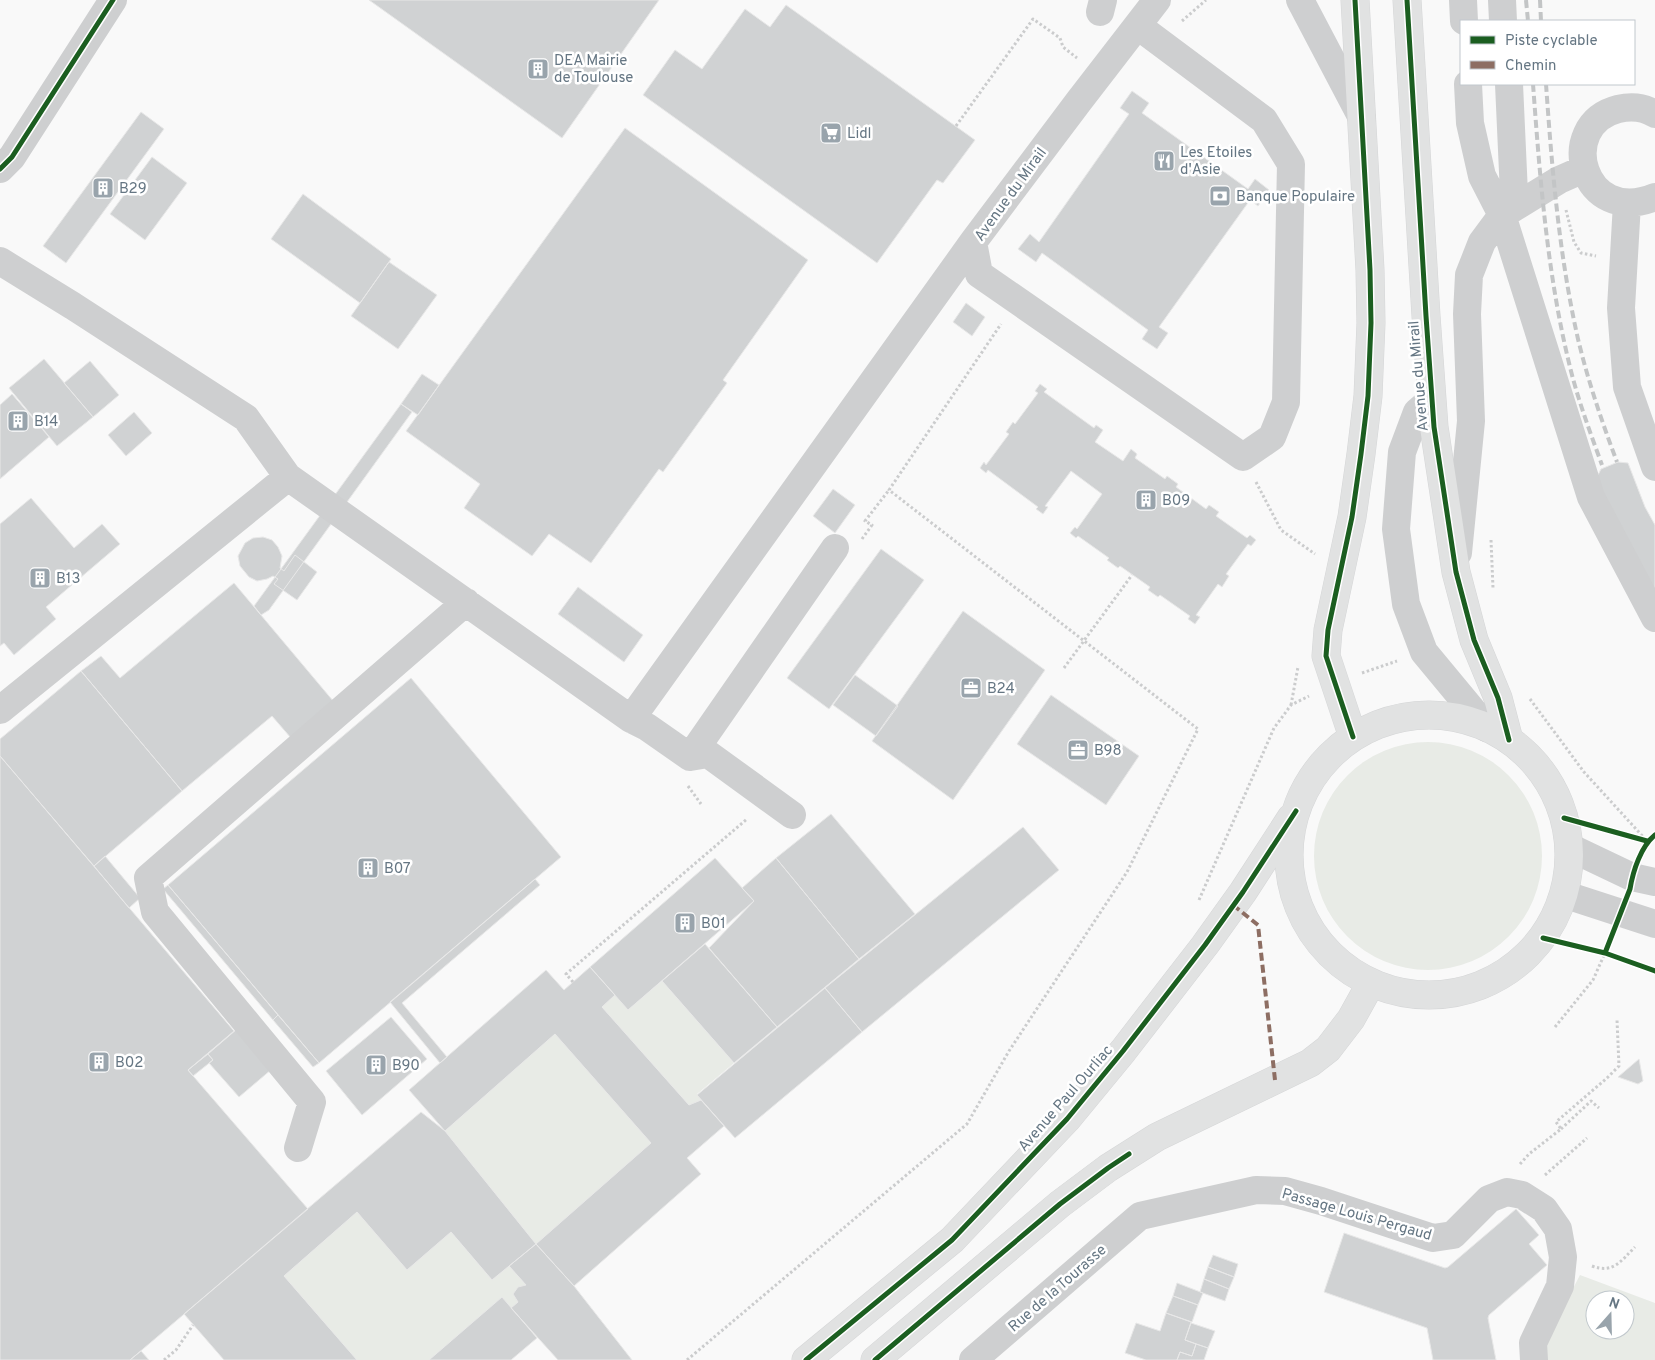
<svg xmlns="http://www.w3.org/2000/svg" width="1655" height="1360" viewBox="0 0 1655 1360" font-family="Overpass,sans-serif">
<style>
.green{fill:#e8ebe6;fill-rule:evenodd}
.building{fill:#d0d2d3;stroke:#e8e8e8}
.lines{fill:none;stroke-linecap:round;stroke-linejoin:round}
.major-casing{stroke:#d5d6d7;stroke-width:29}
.path{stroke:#cbcccd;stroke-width:3;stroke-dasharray:2.5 2.5;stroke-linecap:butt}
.minor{stroke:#cecfd0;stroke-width:28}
.major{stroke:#e1e2e2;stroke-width:28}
.rail{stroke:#c3c5c6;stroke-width:4;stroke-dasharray:8 4;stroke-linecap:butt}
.quiet{stroke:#8d6e63;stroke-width:4;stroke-dasharray:8 4;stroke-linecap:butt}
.cycleway-casing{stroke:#fff;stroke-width:8}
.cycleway{stroke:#1b5e20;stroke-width:5}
.labels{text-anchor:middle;stroke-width:5;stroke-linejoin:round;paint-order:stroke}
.poi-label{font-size:15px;fill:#657683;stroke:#fff;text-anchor:start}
.street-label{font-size:15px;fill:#657683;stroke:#fff}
</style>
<rect width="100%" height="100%" fill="#f9f9f9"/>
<path class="green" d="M1314 856a114 114 0 1 1 228 0a114 114 0 1 1-228 0Z
M662 981 734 1063 697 1094 701 1100 689 1105 602 1007 615 995 628 1010Z
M555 1034 651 1143 536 1244 445 1131Z
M357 1212 407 1270 451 1232 492 1280 509 1266 526 1285 518 1302 511 1308 502 1298 429 1360H357L284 1276Z
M1580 1275 1655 1303V1360H1540L1539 1354ZM1595 1300H1625V1330H1595Z"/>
<path class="building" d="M369 0H659L562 138Z
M786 5 975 140 943 183 937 180 877 263 643 95 675 50 702 69 745 9 770 27Z
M1132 91 1149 103 1142 113 1248 189 1255 179 1269 190 1258 206 1250 200 1159 327 1168 333 1157 349 1142 339 1148 330 1042 253 1036 262 1018 249 1030 234 1039 242 1129 114 1120 108Z
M141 112 164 129 66 263 43 246Z
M625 128 808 260 723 380 727 383 663 472 659 469 591 563 549 534 532 556 464 508 480 484 406 431Z
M152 157 187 183 145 240 110 214Z
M303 194 391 259 360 303 271 239Z
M389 262 437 295 398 349 351 316Z
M966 303 985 317 972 336 953 322Z
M44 359 93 417 57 446 9 388Z
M90 361 119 395 93 417 64 383Z
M422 374 439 385 418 415 401 404Z
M1040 384 1047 389 1044 392 1094 428 1096 425 1103 430 1095 442 1123 461 1131 449 1137 454 1135 458 1165 479 1167 476 1178 484 1176 487 1206 509 1209 505 1219 512 1216 516 1247 538 1250 535 1256 540 1251 546 1248 544 1226 574 1229 576 1222 587 1218 584 1196 615 1200 617 1195 624 1188 619 1190 616 1160 595 1158 597 1148 590 1150 587 1120 566 1118 568 1107 560 1109 558 1078 536 1076 538 1070 533 1075 527 1077 529 1102 494 1071 471 1045 506 1048 507 1043 514 1036 509 1038 507 988 470 986 473 980 468 984 462 986 465 1009 434 1006 432 1013 422 1015 424 1038 393 1035 391Z
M12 394 49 437 0 479V405Z
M401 404 412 412 269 610 261 615 254 606Z
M134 412 152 433 126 456 108 435Z
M1618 462 1628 463 1645 507 1655 525V602L1596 479 1601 469Z
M833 489 855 505 835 533 813 516Z
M31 498 74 548 102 524 120 544 46 607 56 619 14 655 4 643 0 646V524Z
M263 537 272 540 278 547 282 556 280 568 284 571 295 555 317 572 297 600 274 584 278 579 273 576 267 579 257 581 249 577 240 566 238 556 245 543 253 538Z
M881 549 924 580 829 709 787 678Z
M234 583 334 702 291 738 272 716 182 791 81 671 101 656 120 678Z
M578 587 643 635 624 662 558 614Z
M963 611 1045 670 953 800 872 741Z
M81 671 182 791 94 866 0 756V739Z
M855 675 898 706 876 736 833 705Z
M411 678 561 857 319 1063 168 885Z
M1051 695 1139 756 1106 805 1017 744Z
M0 756 234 1031 188 1070 308 1209 130 1360H0Z
M831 814 915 914 859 959 776 858Z
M1023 827 1059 870 862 1032 825 988Z
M105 856 140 898 129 908 94 866Z
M715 858 754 901 628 1010 590 967Z
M776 858 859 959 777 1027 709 948 754 901 742 888Z
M535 879 540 885 402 1003 447 1057 440 1063 390 1002Z
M168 885 278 1015 273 1020 163 889Z
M705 944 777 1027 734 1063 662 981Z
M590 967 615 995 602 1007 689 1105 701 1100 724 1126 687 1158 701 1174 574 1286 536 1244 651 1143 555 1034 445 1131 409 1090 546 970 564 990Z
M825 988 862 1032 735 1138 697 1095Z
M278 1015 319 1063 313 1067 273 1020Z
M391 1017 427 1059 362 1115 326 1071Z
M237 1029 272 1069 239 1097 209 1063 213 1060 208 1054Z
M208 1054 213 1060 193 1076 188 1070Z
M1639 1059 1643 1081 1638 1084 1618 1077Z
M421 1112 445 1131 536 1244 492 1280 451 1232 407 1270 357 1212 284 1276 357 1360H224L184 1314Z
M1516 1209 1539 1235 1529 1244 1547 1265 1489 1315 1488 1318 1496 1360H1433L1427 1328 1324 1292 1344 1233 1445 1268 1448 1267Z
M536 1244 574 1286 632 1360H558L511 1308 518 1302 513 1294 518 1287 526 1285 509 1266Z
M1213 1255 1238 1264 1234 1277 1208 1267Z
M1208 1267 1234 1277 1229 1289 1204 1279Z
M1204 1279 1229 1289 1225 1301 1200 1292Z
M1177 1283 1203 1293 1198 1305 1173 1296Z
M1173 1296 1198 1305 1192 1322 1166 1313Z
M502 1297 537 1338 511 1360H429Z
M1166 1313 1191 1322 1185 1340 1196 1344 1192 1356 1180 1352 1177 1360H1146L1125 1353 1136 1323 1160 1331Z
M1191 1323 1215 1331 1208 1348 1185 1340Z
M1196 1344 1208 1348 1204 1360H1177L1180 1352 1192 1356Z
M141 1351 149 1360H130Z"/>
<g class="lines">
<g class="major-casing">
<path id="major" d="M1407 0 1426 316 1434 427 1456 572 1474 640 1498 698 1509 740
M1289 855a140 140 0 1 1 280 0a140 140 0 1 1-280 0Z
M1353 737 1326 656 1328 630 1352 517 1361 454 1368 396 1371 323 1370 270 1355 0
M806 1360 952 1240 1067 1119 1123 1051 1205 945 1243 892 1291 818
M875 1360 1060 1204 1108 1168 1157 1137 1310 1063 1328 1049 1351 1019 1371 983"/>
</g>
<path class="path" d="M1182 21 1206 0
M956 126 1033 19 1060 38 1063 47 1077 58
M1566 210 1574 242 1581 253 1596 256
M1256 482 1281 530 1315 554
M862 539 872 525 865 521 889 490
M1491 540 1493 588
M1064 668 1132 575
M1362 673 1397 661
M1530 699 1584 772 1647 841
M1291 705 1298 667
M688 786 701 804
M1199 900 1274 728 1291 705 1309 696
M573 982 566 974 747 819
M1555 1027 1593 980 1605 953
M1561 1129 1591 1101 1599 1108
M1520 1164 1529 1154 1561 1129 1556 1122 1607 1078 1619 1066 1617 1020
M1545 1175 1587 1138
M1592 1266C1613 1274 1621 1261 1635 1247
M164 1360 176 1350 193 1325
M687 1360 967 1124 1009 1051 1127 872 1198 729 889 490 1001 324"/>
<path class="minor" d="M1300 0 1362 118
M1463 0 1464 21
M1502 0 1503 21
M1100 12 1103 0
M1138 26 1264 120 1291 164 1286 402 1272 437 1243 457 979 274 973 242 1079 101 1157 0
M1468 84 1470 123 1482 176 1502 215 1591 497 1655 618
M1655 114C1644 107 1631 106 1618 109 1555 125 1582 227 1655 197
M0 169 12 157 113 0
M1627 203 1621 308 1627 387 1655 467
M1502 215 1559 180 1584 169
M0 261 73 306 246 418 288 477
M1432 399 1417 412 1402 452 1396 529 1406 604 1424 652 1487 728
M1458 553 1471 421 1467 314 1469 275 1482 242 1502 215 1514 194 1509 84
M0 710 288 477 631 719 973 242
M631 719 647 727 690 757 708 754 792 815
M690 757 835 548
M1569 847 1632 877 1655 882
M1566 895 1655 924
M298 1148 312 1102 155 912 148 878 466 602
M973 1360 1140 1216 1256 1190 1285 1191 1321 1201 1433 1238 1453 1235 1489 1199 1507 1192 1522 1195 1544 1209 1558 1229 1563 1257 1560 1286 1533 1343 1534 1360"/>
<use href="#major" class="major"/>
<path class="rail" d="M1526 0 1528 21
M1540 0 1541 21
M1533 84C1540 178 1547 274 1570 367 1578 400 1590 432 1602 465
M1546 84C1552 169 1559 255 1578 339 1588 381 1602 422 1617 462"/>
<path class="quiet" d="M1233 905 1258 925 1275 1080"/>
<g class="cycleway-casing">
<path id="cycleway" d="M1407 0 1426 316 1434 427 1456 572 1474 640 1498 698 1509 740
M0 169 12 157 113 0
M1353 737 1326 656 1328 630 1352 517 1361 454 1368 396 1371 323 1370 270 1355 0
M1564 818 1647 841
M1543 938 1605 953 1655 971
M1605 953 1630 889C1633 871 1641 846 1655 835
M806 1360 952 1240 1067 1119 1123 1051 1205 945 1243 892 1296 811
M875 1360 1060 1204 1108 1168 1129 1154"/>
</g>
<use href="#cycleway" class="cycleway"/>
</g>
<defs>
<g id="building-square" transform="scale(1.125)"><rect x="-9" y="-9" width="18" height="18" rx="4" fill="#99a4ac" stroke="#fff"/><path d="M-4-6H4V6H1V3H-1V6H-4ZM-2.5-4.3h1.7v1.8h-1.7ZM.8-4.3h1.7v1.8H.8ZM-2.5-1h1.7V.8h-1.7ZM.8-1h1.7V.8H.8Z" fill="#fff"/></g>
<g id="supermarket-square" transform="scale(1.125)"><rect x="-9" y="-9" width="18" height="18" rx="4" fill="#99a4ac" stroke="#fff"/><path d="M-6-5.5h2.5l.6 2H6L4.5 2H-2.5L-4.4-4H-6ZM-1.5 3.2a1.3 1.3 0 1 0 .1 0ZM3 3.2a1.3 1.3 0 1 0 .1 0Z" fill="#fff"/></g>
<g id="restaurant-square" transform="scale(1.125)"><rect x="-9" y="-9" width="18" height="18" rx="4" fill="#99a4ac" stroke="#fff"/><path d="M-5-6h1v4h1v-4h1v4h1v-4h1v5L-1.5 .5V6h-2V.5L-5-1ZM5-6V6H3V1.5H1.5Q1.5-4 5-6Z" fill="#fff"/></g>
<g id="bank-square" transform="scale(1.125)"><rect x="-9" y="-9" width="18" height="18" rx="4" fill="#99a4ac" stroke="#fff"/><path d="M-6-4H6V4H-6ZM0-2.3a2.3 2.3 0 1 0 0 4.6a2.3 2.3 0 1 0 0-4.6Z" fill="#fff"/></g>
<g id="office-square" transform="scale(1.125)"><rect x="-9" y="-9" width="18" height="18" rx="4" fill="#99a4ac" stroke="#fff"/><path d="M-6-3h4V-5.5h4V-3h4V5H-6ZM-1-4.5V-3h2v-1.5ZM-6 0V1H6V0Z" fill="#fff"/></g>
</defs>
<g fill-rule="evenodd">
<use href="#building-square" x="538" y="69"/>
<use href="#supermarket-square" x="831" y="133"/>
<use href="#restaurant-square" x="1164" y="161"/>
<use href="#building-square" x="103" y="188"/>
<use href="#bank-square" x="1220" y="196"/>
<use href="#building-square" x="18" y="421"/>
<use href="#building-square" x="1146" y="500"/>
<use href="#building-square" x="40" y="578"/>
<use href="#office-square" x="971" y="688"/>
<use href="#office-square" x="1078" y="750"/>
<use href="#building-square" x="368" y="868"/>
<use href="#building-square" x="685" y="923"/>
<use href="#building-square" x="99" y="1062"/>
<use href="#building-square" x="376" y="1065"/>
</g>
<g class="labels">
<g class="poi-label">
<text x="554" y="65">DEA Mairie<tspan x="554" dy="17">de Toulouse</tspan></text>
<text x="847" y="138">Lidl</text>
<text x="1180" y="157">Les Etoiles<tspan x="1180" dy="17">d'Asie</tspan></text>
<text x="119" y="193">B29</text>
<text x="1236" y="201">Banque Populaire</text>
<text x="34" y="426">B14</text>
<text x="1162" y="505">B09</text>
<text x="56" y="583">B13</text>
<text x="987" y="693">B24</text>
<text x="1094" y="755">B98</text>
<text x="384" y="873">B07</text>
<text x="701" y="928">B01</text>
<text x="115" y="1067">B02</text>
<text x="392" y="1070">B90</text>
</g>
<g class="street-label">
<text transform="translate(1010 194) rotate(-54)" y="5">Avenue du Mirail</text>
<text transform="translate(1418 376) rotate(-95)" y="5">Avenue du Mirail</text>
<text transform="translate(1065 1098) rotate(-49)" y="5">Avenue Paul Ourliac</text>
<text transform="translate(1357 1214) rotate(16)" y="5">Passage Louis Pergaud</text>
<text transform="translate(1057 1288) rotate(-41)" y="5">Rue de la Tourasse</text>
</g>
</g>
<rect x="1460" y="20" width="175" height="65" fill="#ffffff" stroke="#c1c8cd"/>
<rect x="1470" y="36" width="25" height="8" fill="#1b5e20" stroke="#c1c8cd"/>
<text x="1505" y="45" font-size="15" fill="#657683">Piste cyclable</text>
<rect x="1470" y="61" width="25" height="8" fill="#8d6e63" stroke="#c1c8cd"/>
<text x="1505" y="70" font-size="15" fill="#657683">Chemin</text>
<g transform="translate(1610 1315) rotate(20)"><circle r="24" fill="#ffffff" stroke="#c1c8cd"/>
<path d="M0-4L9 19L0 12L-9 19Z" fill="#99a4ac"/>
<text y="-8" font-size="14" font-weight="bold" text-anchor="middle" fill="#657683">N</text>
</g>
</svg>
